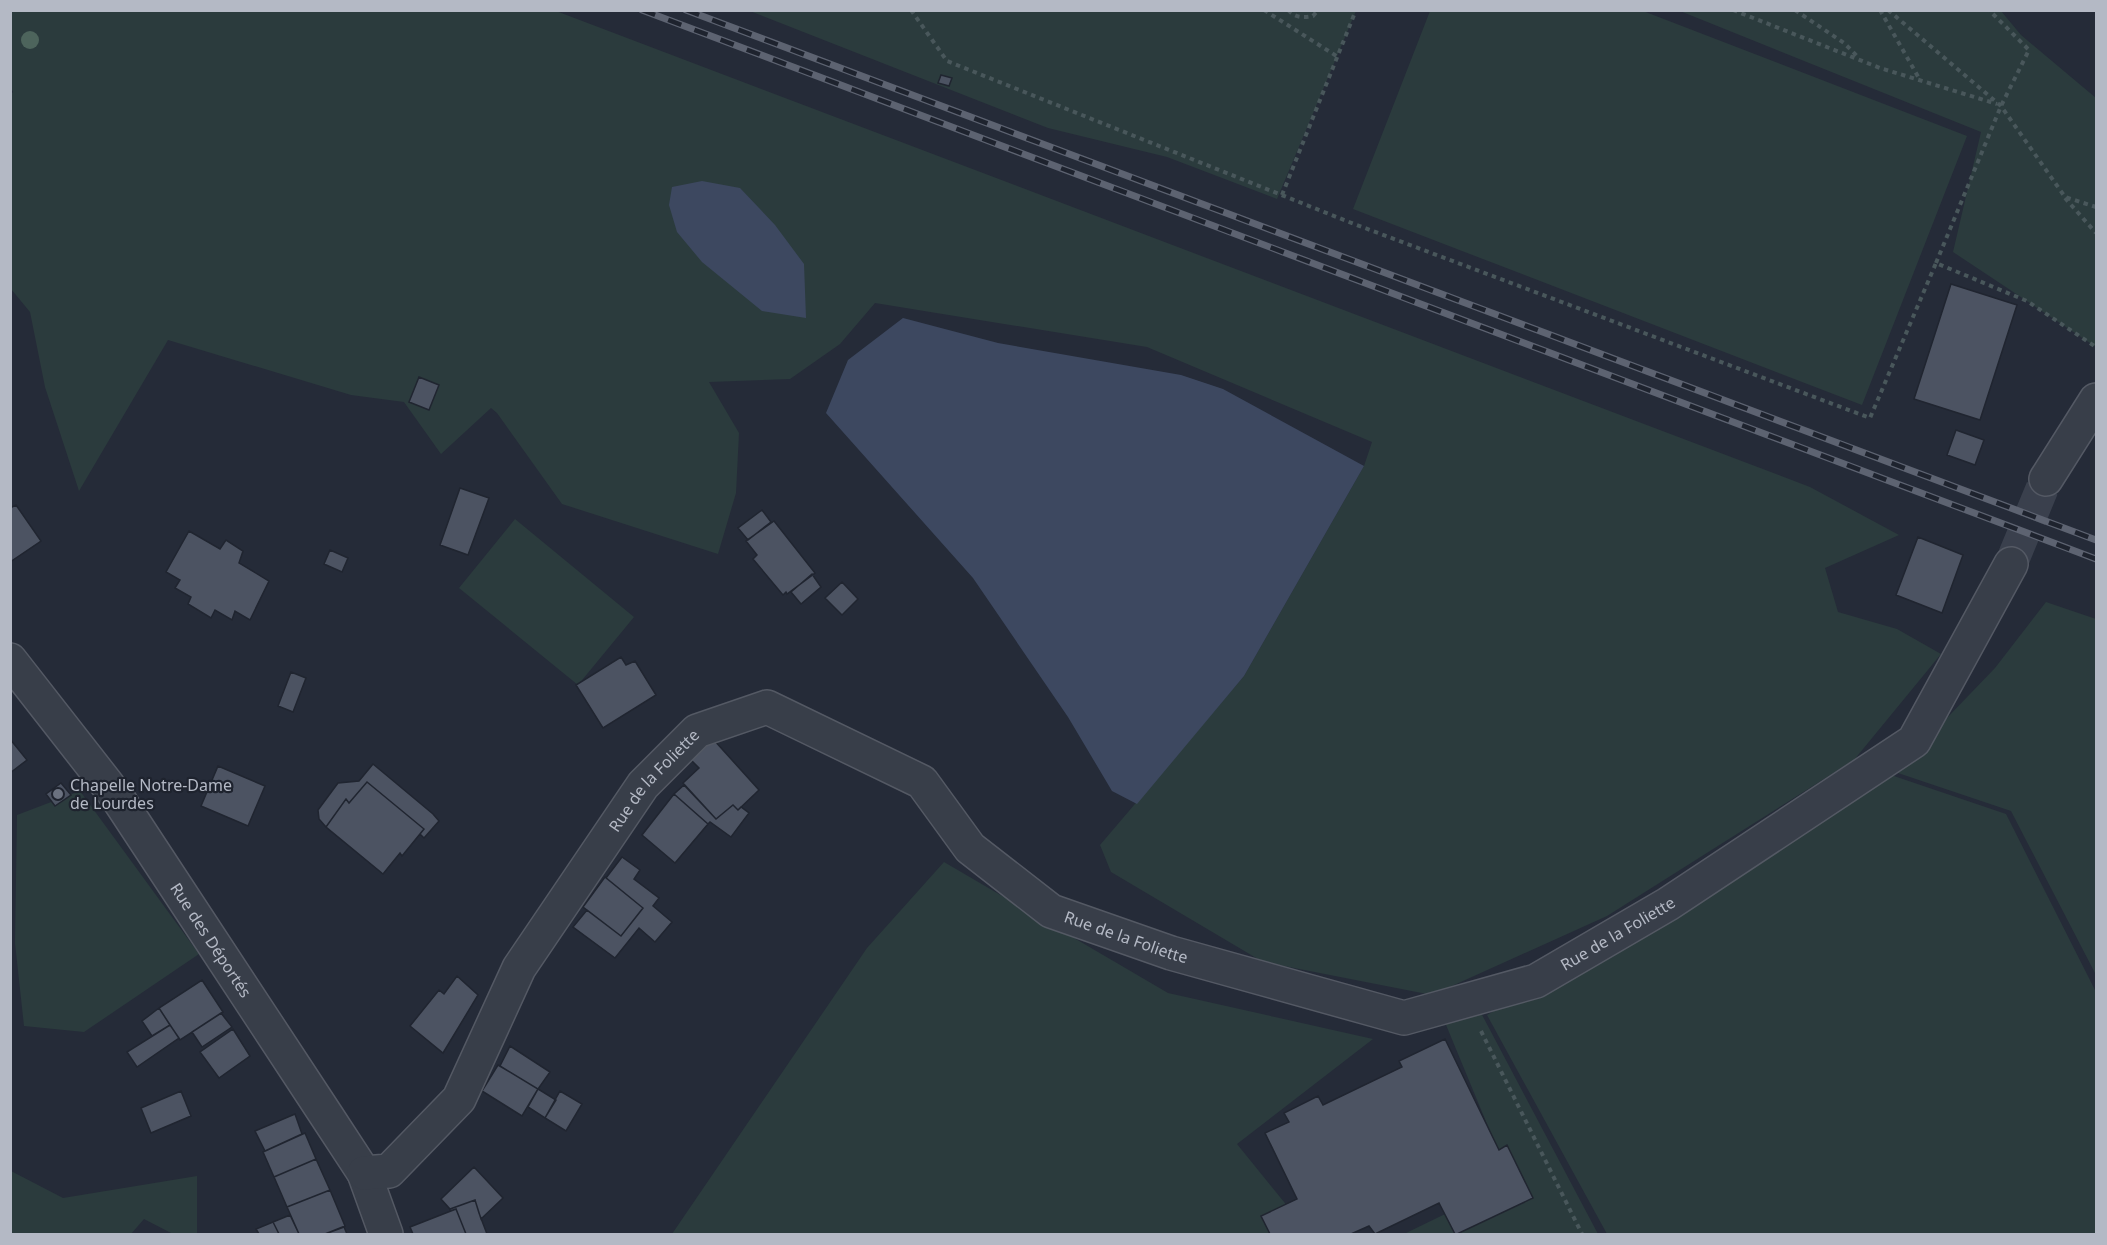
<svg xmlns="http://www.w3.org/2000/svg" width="2107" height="1245" viewBox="0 0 2107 1245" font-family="'Noto Sans',sans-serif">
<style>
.green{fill:#2b3b3d}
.water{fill:#3d4860}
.building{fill:#4c5362;stroke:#202530;stroke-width:1.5}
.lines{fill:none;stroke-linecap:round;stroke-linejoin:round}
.minor-tunnel{stroke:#3a404d;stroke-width:33;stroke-dasharray:33 16;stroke-linecap:butt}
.minor-casing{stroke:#545964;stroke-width:36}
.path{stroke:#49575b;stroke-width:4;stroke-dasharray:4.5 4.5;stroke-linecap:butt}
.minor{stroke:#383e49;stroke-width:33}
.rail-casing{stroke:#5d6371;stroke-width:7}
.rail{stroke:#1e232e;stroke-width:4.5;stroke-dasharray:14;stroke-linecap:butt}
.tree{fill:#4d645c}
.worship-dot{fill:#6b7280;stroke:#1e232e;stroke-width:2}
.labels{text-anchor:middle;stroke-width:4.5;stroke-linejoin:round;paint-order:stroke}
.street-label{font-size:16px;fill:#b4b9c5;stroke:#1e232e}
.poi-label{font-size:16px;fill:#b4b9c5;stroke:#1e232e;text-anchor:start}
</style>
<rect width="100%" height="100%" fill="#252b38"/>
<path class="green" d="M11 11H556L1810 487 1899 535 1825 568 1838 612 1897 629 1941 654 1854 760 1607 916 1432 995 1263 962 1111 872 1100 845 1244 676 1364 466 1372 442 1147 347 875 303 840 344 790 379 709 382 739 433 736 493 718 554 562 504 497 413 491 408 441 454 404 402 351 395 168 340 79 491 45 387 30 312 11 289 10 95 13 92 10 86Z
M750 11H1356L1277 199 1167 157 1048 128Z
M1430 11H1643L1967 136 1862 405 1353 209Z
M1680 11H2001L2021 35 2096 98V347L1953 252 1981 132Z
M515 519 634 617 578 685 459 588Z
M2046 602 2096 619V975L2011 811 1895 772 1995 668Z
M1888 774 2006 814 2096 992V1234H1607L1487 1015 1717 882Z
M80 791 199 954 84 1032 24 1026 15 943 17 815Z
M944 862 1168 993 1373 1039 1237 1144 1310 1234H672L867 948Z
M1480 1011 1598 1234H1404L1511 1182 1444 1020Z
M11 1171 63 1198 197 1176V1234H173L144 1219 131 1234H11Z"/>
<path class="water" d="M702 181 740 188 775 225 804 264 806 318 762 311 702 262 677 232 669 205 672 187Z
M903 318 998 343 1181 375 1223 389 1364 466 1244 676 1137 804 1112 791 1068 717 973 578 826 413 848 360Z"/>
<path class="building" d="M941 75 952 78 949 86 938 83Z
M1951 284 2017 305 1980 420 1914 399Z
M419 377 439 385 429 410 409 402Z
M1956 430 1984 440 1975 465 1947 455Z
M460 488 489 498 468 555 440 545Z
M16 505 41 541 10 562V508Z
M762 510 771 522 748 540 738 528Z
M774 521 815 573 787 594 786 592 783 595 753 559 757 555 746 541Z
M189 531 220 549 226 540 243 551 239 563 269 581 250 620 235 611 232 620 215 610 211 618 188 604 191 597 175 588 180 580 166 572Z
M1918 537 1963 555 1942 613 1896 595Z
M330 550 348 558 342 572 324 564Z
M812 574 821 587 801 604 791 592Z
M842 582 858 599 842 615 825 598Z
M621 657 626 665 635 661 656 695 603 728 576 685Z
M291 672 306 678 293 712 278 706Z
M10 739 27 760 10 773Z
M713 739 759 790 738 810 733 805 716 819 683 783 699 768 691 760Z
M373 764 433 814 439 821 424 838 420 834 424 829 367 782 349 803 346 799 326 827 319 819 318 810 338 783 359 781Z
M218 766 265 786 248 826 201 806Z
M367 782 424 829 402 856 400 853 383 874 326 827 346 799 349 803Z
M61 783 71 795 55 806 46 794Z
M684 785 716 819 733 805 738 810 741 807 749 813 731 837 710 822 708 824 674 794Z
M674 794 708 824 675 863 642 835Z
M622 857 640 870 634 879 659 898 653 906 672 922 655 942 639 928 615 958 573 927 587 910 621 936 643 908 606 878Z
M605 877 643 908 621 936 583 907Z
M457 976 478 995 443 1053 410 1026 439 990 444 994Z
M202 980 223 1012 180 1040 159 1008Z
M159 1008 170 1025 152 1036 142 1021Z
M221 1013 232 1027 202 1047 192 1032Z
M170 1025 179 1038 137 1067 127 1052Z
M233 1029 250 1056 219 1078 200 1052Z
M1445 1039 1499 1150 1507 1145 1533 1198 1457 1234H1455L1439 1203 1375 1234 1369 1226 1351 1234H1270L1261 1216 1297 1199 1265 1133 1289 1122 1284 1113 1318 1096 1323 1105 1402 1067 1399 1061Z
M510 1046 550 1072 538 1089 556 1100 545 1118 528 1107 538 1089 500 1066Z
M498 1065 538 1089 522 1116 482 1091Z
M181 1091 191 1116 151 1133 141 1108Z
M560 1091 582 1104 566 1131 545 1118Z
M295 1114 302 1134 265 1151 255 1131Z
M305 1133 316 1159 274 1177 263 1152Z
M316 1159 330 1190 287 1207 274 1177Z
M474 1167 503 1198 481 1219 475 1200 450 1209 441 1199Z
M330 1190 345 1226 325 1234H299L287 1207Z
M475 1200 479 1213 487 1234H466L456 1209 450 1211V1209Z
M456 1209 466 1234H413L410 1227Z
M290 1215 299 1234H279L273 1222Z
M273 1222 279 1234H259L256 1229Z
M344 1227 347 1234H325Z"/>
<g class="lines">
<path class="minor-tunnel" d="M2011 564 2046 479"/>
<g class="minor-casing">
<g id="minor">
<path d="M2046 479 2096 400"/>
<path id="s1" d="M10 660 117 797 328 1118 364 1173 386 1234"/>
<path id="s2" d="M364 1173 389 1171 459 1099 519 968 643 785 697 731 767 707 922 782 970 848 1051 911 1171 953 1404 1018 1536 981 1668 904 1914 741 2011 564"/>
</g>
</g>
<path class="path" d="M911 10 947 61 1349 222 1870 418 1936 263 2027 301 2096 347
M1264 10 1338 57
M1288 10C1295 18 1304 18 1313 16L1318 10
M1733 10 1880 68 1997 104
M1795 10 1844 43 1859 58
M1880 10 1920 80
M1888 10 2001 106 2065 197 2096 207
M1282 195 1356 10
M2065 198 2096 233
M1936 263 2001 106 2029 50 1989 10
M1481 1031 1582 1234"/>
<use href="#minor" class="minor"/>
<g class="rail-casing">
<path id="rail" d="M642 10 2096 559
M686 10 2096 540"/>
</g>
<use href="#rail" class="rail"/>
</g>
<circle class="tree" cx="30" cy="40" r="9"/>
<circle class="worship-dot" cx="58" cy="794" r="6"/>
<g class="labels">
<g class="street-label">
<text dy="6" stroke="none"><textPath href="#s2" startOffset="501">Rue de la Foliette</textPath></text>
<text dy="6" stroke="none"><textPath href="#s2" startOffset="1598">Rue de la Foliette</textPath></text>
<text dy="6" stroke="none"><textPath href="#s2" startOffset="1077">Rue de la Foliette</textPath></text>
<text dy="6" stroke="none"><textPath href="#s1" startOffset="345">Rue des Déportés</textPath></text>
</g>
<g class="poi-label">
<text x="70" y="791">Chapelle Notre-Dame<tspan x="70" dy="18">de Lourdes</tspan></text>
</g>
</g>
<rect width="2107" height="1245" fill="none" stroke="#b4b9c5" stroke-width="24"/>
</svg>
